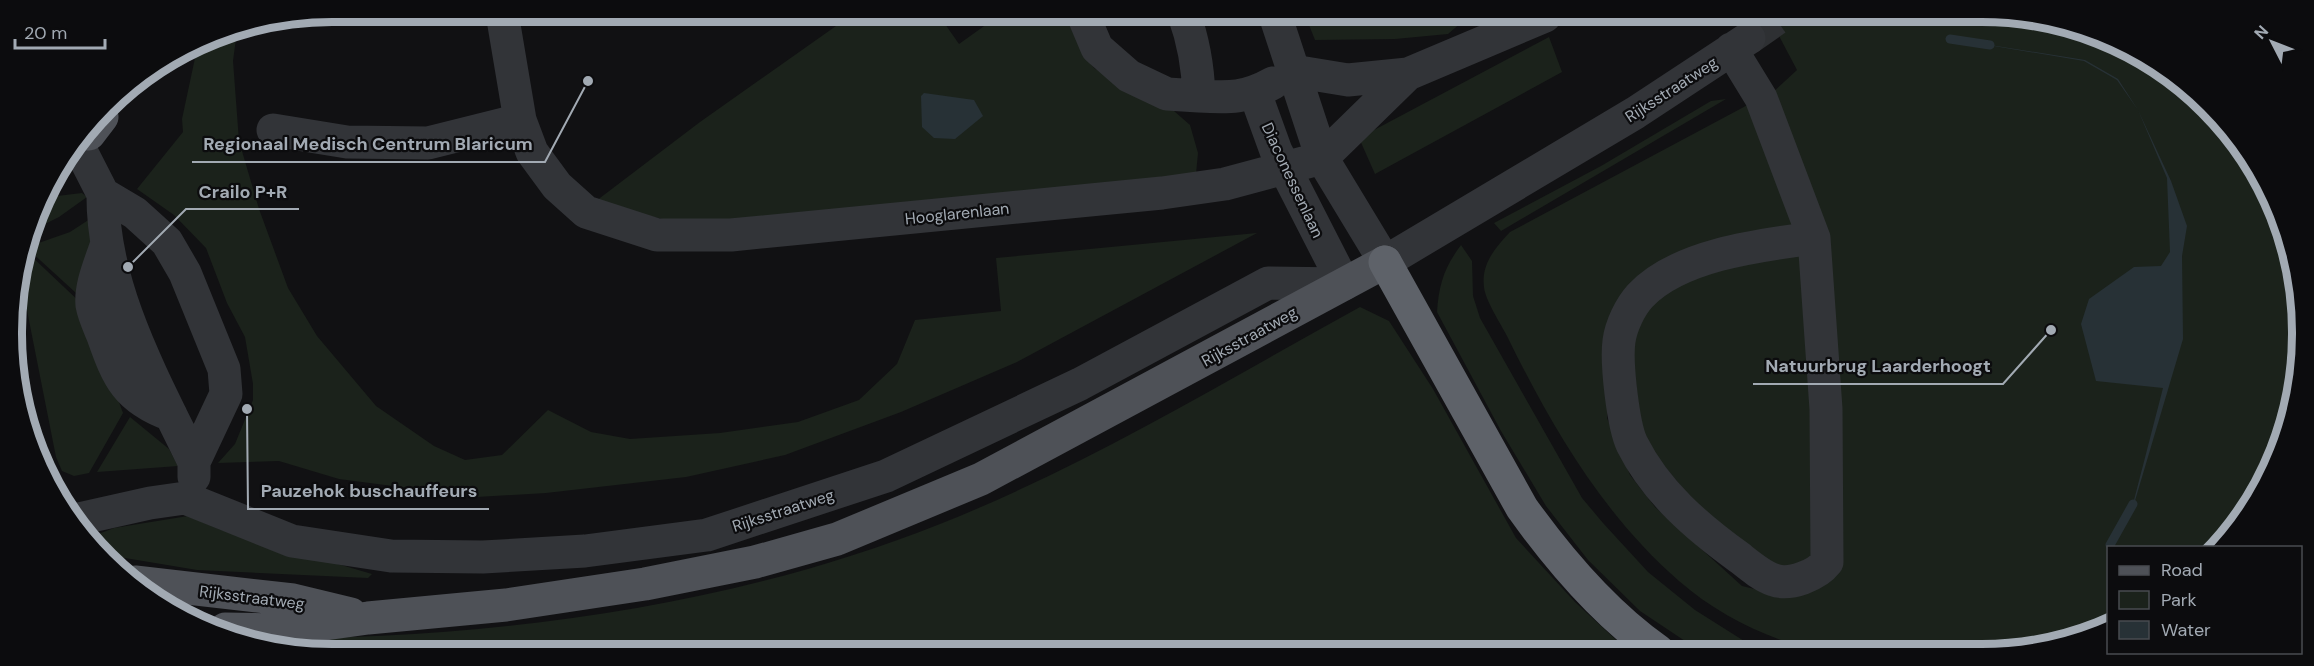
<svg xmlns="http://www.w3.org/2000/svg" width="2314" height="666" viewBox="0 0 2314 666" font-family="'DM Sans',sans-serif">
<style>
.green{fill:#1b221b}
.water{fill:#273136}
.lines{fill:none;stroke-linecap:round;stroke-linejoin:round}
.stream{stroke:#273136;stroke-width:9}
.minor-tunnel{stroke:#2e3033;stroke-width:33;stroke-dasharray:33 16;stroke-linecap:butt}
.minor{stroke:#323438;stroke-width:33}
.major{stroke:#4e5157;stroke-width:33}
.highway{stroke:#5e6269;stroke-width:33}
.labels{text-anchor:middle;stroke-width:4.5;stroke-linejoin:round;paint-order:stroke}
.street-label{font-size:16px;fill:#a2aab3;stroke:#0c0c0e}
.rim{fill:none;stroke:#a2aab3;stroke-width:8}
.leader{fill:none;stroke:#a2aab3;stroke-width:2}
.callout-dot{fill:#a2aab3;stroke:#0c0c0e;stroke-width:2}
.callout-label{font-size:18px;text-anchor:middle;font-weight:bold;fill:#a2aab3;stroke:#0c0c0e;stroke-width:4.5;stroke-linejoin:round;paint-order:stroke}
</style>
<rect width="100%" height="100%" fill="#111113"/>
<path class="green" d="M853 14H938L959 44 1001 14 1065 15 1081 50 1094 68 1128 90 1158 97 1190 125 1198 153 1196 174 735 221H672L630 212 596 201 700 122Z
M1305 15 1469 16 1448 34 1395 39 1315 40Z
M1769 17 2043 18 2159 66 2248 154 2296 270V395L2269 475 2217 547 2108 548V625L2023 651H1816C1766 638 1718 615 1679 581 1603 515 1551 426 1507 336 1501 324 1485 300 1484 287 1481 264 1495 248 1510 232L1755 101 1775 147 1808 236 1763 238 1683 261 1631 296 1609 337 1607 418 1630 475 1655 507 1742 586 1771 593 1795 594 1827 571 1830 565 1831 405 1817 237 1770 95 1797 70Z
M237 31 233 61 239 141 259 209 288 288 317 336 376 406 434 446 465 460 502 455 548 410 591 432 630 439 720 433 798 422 859 400 897 364 915 320 1001 311 996 258 1257 233 1017 362 901 412 785 455 686 477 546 493 477 497 339 479 279 461 218 463 235 444 253 400V384L245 337 227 303 206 248 174 215 137 189 183 132 182 119 198 44 210 36Z
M1549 37 1562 72 1375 174 1359 138Z
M1726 99 1501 231 1494 223 1601 166 1711 101Z
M82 193 87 197 59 217 35 229 41 206 57 196Z
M93 217 94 233 76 293 29 250 30 246 70 232Z
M1810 243 1821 564 1791 576 1708 518 1655 455 1641 427 1630 329 1652 292Z
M1461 245 1472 261 1473 296 1480 318 1582 498 1603 523 1648 572 1695 610 1752 646 1766 651H1700L1640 611 1588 560 1546 506 1501 431 1437 312C1439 284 1444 268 1461 245Z
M28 253 83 305 123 413 89 473 74 476 62 471 56 457 21 280Z
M1360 307 1389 321 1433 389 1516 538 1575 602 1628 651 1227 650 1163 645 1023 641 835 649 271 648 249 639C482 639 721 611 940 524 1086 466 1222 383 1360 307Z
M15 332 32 434 23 416Z
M130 417 169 449 178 466 97 472Z
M188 516 221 530 372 574 368 578 197 570 107 555 88 538 114 528Z"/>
<path class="water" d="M1946 38 2085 60 2118 79 2138 110 2171 181 2187 226 2182 256 2183 339 2134 504 2108 549 2133 504 2163 388 2096 381 2081 324 2089 299 2134 267 2161 266 2170 252 2167 178 2138 110 2117 80 2084 61Z
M924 93 974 100 983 116 955 139 934 138 922 127 921 96Z"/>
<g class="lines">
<path class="stream" d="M1950 39 1990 45
M2110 545 2133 504"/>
<path class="minor-tunnel" d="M1749 38 1779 17"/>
<path class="minor" d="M502 13 520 120 532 152 557 186 586 212 657 235H731L1162 193 1225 184 1322 158 1408 74
M1083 15 1097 48 1129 76 1167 94 1199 96
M1184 15C1194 42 1198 68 1199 96 1230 98 1246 98 1273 83
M1275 15 1322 158 1385 262 1635 113 1749 38
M1731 49 1761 98 1814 238 1826 409 1827 562C1817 575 1790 586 1774 580 1762 576 1750 566 1740 558 1697 527 1656 492 1632 444 1623 425 1616 362 1619 341 1621 326 1630 307 1640 296 1678 255 1760 245 1814 238
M1293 71 1348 80 1408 74 1545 16
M273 130 347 142 428 143 520 120
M79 147 103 194 135 213 167 242 185 273 224 369 226 394 194 462
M103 194C102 288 154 379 194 462V477
M107 243C101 262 90 285 92 305 94 316 99 326 103 336 118 379 127 399 171 415
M74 520 150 503 185 498 292 541 391 556 483 557 585 551 707 535 886 476 1080 384 1268 283 1344 284 1276 151 1255 93"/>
<path class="major" d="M89 134 102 117
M135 582 293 600 351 614
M225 629 282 630 368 618 506 605 645 584 755 562 837 539 981 479 1385 262"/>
<path class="highway" d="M1385 262 1522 508C1560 561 1604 613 1658 651"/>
</g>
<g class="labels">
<g class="street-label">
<text transform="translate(1671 89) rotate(-33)" y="6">Rijksstraatweg</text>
<text transform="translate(1293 180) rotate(65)" y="6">Diaconessenlaan</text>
<text transform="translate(957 213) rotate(-6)" y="6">Hooglarenlaan</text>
<text transform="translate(1249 336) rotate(-29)" y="6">Rijksstraatweg</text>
<text transform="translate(783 510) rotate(-18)" y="6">Rijksstraatweg</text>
<text transform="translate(252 597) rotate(7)" y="6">Rijksstraatweg</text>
</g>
</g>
<path d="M0 0H2314V666H0ZM332 22H1982A310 310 0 0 1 2292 332V334A310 310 0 0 1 1982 644H332A310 310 0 0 1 22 334V332A310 310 0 0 1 332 22Z" fill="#0c0c0e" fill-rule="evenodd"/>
<path class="rim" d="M332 22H1982A310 310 0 0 1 2292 332V334A310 310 0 0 1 1982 644H332A310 310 0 0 1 22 334V332A310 310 0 0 1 332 22Z"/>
<path class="leader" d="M588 81L545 162H192M128 267L186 209H299M2051 330L2003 384H1753M247 409L248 509H489"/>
<g class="callout-dot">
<circle cx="588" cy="81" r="6"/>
<circle cx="128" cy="267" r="6"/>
<circle cx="2051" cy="330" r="6"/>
<circle cx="247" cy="409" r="6"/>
</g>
<g class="callout-label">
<text x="368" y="150">Regionaal Medisch Centrum Blaricum</text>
<text x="243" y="198">Crailo P+R</text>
<text x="1878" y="372">Natuurbrug Laarderhoogt</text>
<text x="369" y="497">Pauzehok buschauffeurs</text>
</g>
<rect x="2107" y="546" width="195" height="108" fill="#0c0c0e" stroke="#484b50" stroke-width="1.5"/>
<rect x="2119" y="566" width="30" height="9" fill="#4e5157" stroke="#484b50" stroke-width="1.5"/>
<text x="2161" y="576" font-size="18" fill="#a2aab3">Road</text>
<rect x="2119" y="591" width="30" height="18" fill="#1b221b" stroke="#484b50" stroke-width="1.5"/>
<text x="2161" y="606" font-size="18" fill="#a2aab3">Park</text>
<rect x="2119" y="621" width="30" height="18" fill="#273136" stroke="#484b50" stroke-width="1.5"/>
<text x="2161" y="636" font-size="18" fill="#a2aab3">Water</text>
<g transform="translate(2272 42) rotate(312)" stroke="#0c0c0e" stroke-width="4.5" paint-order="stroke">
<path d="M0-4.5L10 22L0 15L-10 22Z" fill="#a2aab3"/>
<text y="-9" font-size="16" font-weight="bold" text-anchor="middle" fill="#a2aab3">N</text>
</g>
<path d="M15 39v9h90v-9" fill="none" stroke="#a2aab3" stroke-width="3"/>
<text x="24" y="39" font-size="18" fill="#a2aab3" stroke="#0c0c0e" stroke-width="4.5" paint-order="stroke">20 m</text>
</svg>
